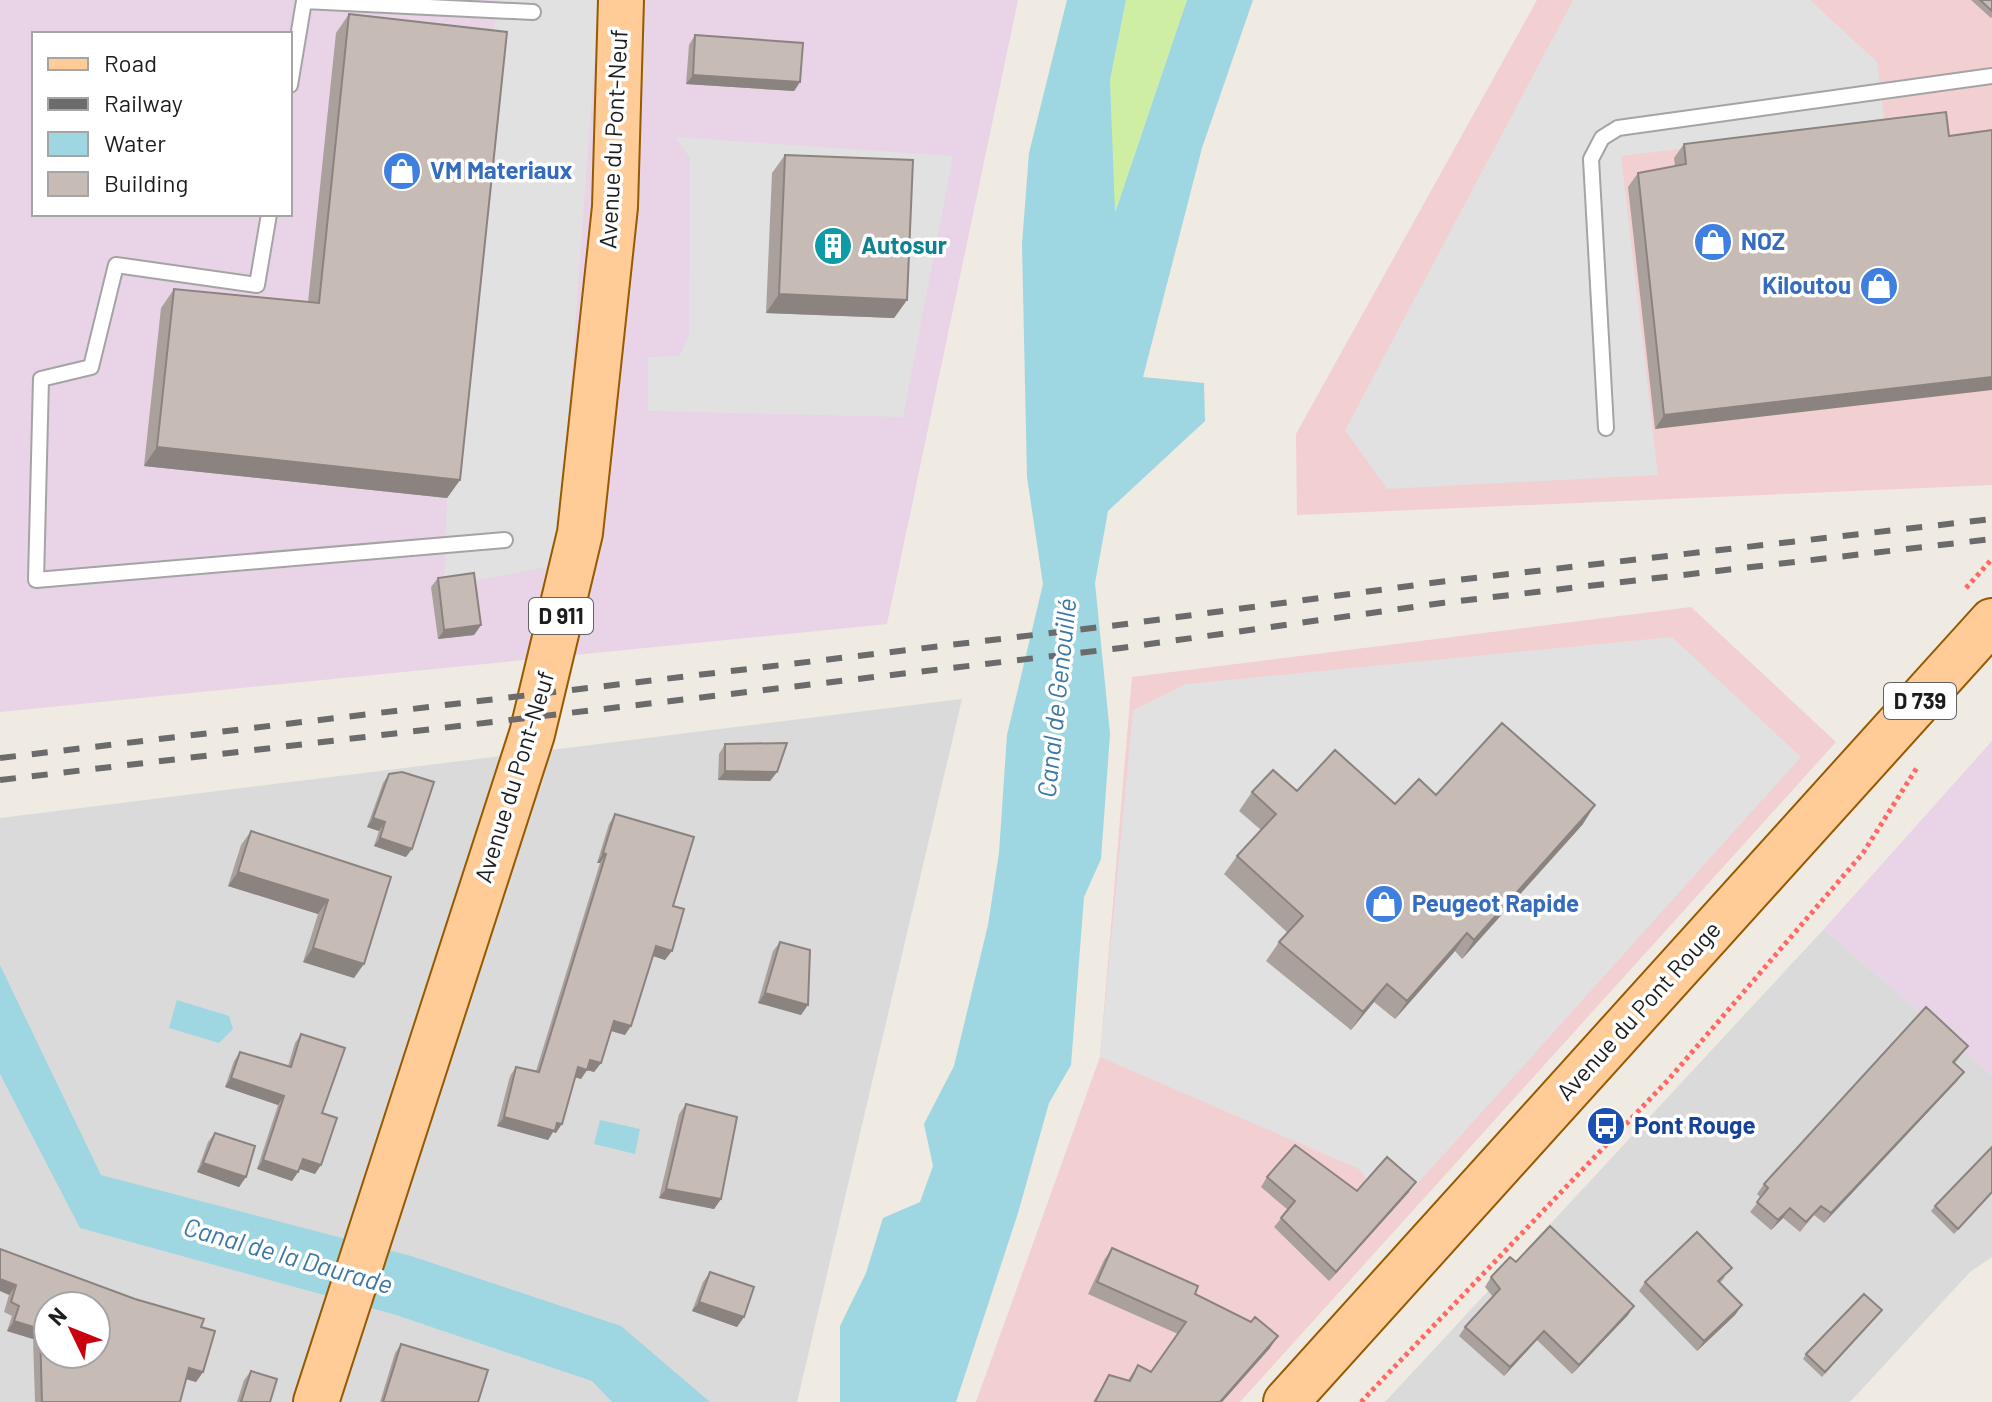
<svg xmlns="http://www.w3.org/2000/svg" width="1992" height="1402" viewBox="0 0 1992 1402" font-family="Barlow,sans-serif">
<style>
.residential{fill:#dbdada;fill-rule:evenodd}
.commercial{fill:#f2cfd0}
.industrial{fill:#e9d3e6;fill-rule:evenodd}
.grass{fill:#cdeea3}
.parking{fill:#e1e1e1}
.water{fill:#9ed6e1}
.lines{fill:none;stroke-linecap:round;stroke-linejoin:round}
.service-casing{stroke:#a4a4a4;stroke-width:18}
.primary-casing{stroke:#965a00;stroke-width:48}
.path{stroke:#ff6863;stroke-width:5;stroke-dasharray:4 4;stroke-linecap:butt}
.service{stroke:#fff;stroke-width:14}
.primary{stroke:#ffcb97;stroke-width:44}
.rail{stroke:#6b6b6b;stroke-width:6;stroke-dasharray:16 16;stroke-linecap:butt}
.wall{fill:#aba19c}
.shaded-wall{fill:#8b837f}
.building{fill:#c7bbb5;stroke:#8b837f;stroke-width:2;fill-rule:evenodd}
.labels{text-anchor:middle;stroke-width:7;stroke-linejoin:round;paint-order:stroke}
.shield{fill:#fff;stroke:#616161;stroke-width:2}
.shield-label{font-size:22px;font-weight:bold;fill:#1d1d1d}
.street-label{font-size:24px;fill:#1d1d1d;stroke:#fff}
.shop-label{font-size:24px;font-weight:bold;fill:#366cbe;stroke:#fff;text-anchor:start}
.culture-label{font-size:24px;font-weight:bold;fill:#0d838f;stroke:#fff;text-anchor:start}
.transit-label{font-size:24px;font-weight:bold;fill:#164399;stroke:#fff;text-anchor:start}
.water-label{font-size:26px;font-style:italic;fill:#3d78a4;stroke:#fff}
</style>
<rect width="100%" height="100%" fill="#efeae2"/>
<path class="residential" d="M962 699 797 1402H0V818ZM48 1306H96V1354H48Z
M1824 929 1992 1075V1257L1970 1272 1850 1402H1385Z"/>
<path class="commercial" d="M1537 0H1992V485L1297 515 1296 434Z
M1691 607 1836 742 1240 1402H976L1100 1057 1132 677Z"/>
<path class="industrial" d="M0 0H1018L887 624 0 712ZM34 34H290V214H34Z
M1992 741V1075L1824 929Z"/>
<path class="grass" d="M1126 0H1187L1114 216 1110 80Z"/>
<path class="parking" d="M497 0H599L560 534 553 566 444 586 447 498Z
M1573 0H1810L1877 62 1885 125 1621 156 1658 475 1387 489 1345 430Z
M675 137 953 156 903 417 648 411V357L679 356 689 336 690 158Z
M1672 637 1801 757 1410 1192 1380 1167 1368 1181 1359 1169 1100 1057 1133 710 1186 684Z"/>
<path class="water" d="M1067 0H1126L1110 80 1115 213 1187 0H1253L1202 148 1143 377 1204 383 1205 421 1108 511 1095 583 1110 734 1101 859 1084 897 1071 1065 1049 1103 1018 1213 956 1402H840V1326L866 1273 883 1218 920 1202 933 1166 924 1124 954 1066 988 925 999 853 1007 735 1043 584 1027 477 1022 244 1029 153Z
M0 965 101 1175 411 1256 621 1326 710 1402H612L592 1381 393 1314 80 1228 0 1074Z
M177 1000 229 1016 233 1029 219 1043 169 1028Z
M600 1120 640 1129 635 1154 594 1144Z"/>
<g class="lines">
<g class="service-casing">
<path id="service" d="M290 85 304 1 533 12
M269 214 257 285 116 265 91 367 41 379 36 580 505 540
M1606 428 1591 159 1602 138 1618 128 1992 76"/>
</g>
<g class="primary-casing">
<path id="primary" d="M316 1402 532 734 580 533 615 207 621 0
M1286 1402 1992 621"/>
</g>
<path class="path" d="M1966 588 1992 559
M1361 1402 1669 1079 1863 853 1918 766"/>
<use href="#service" class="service"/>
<use href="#primary" class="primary"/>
<path class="rail" d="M0 758 1118 625 1439 582 1992 519
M0 780 1121 648 1442 603 1992 539"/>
</g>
<path class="wall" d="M1971 0H1992V17L1991 18Z
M349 14 460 480 447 498 144 466 161 308 174 289 308 302 336 33Z
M695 35 800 82 794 91 686 84 689 45Z
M1946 112 1655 429 1628 187 1638 173 1675 166 1674 158 1684 144Z
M785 155 907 300 894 318 766 313 772 173Z
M438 578 481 625 474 635 438 639 431 587Z
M725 744 777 772 770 781 718 780 719 754Z
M389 774 406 857 374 846 379 831 367 827 383 783Z
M1297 791 1395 804 1436 795 1583 824 1462 959 1455 951 1395 1019 1374 1002 1351 1030 1266 961 1279 942 1288 933 1224 874 1237 856 1261 830 1239 811 1252 792Z
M615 814 673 906 665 960 653 956 625 1035 611 1031 601 1063 594 1072 587 1070 581 1079 575 1077 556 1133 553 1132 548 1140 497 1126 510 1076 516 1067 536 1071 600 863H597L609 824Z
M251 831 391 877 354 978 303 962 318 914 228 886 241 845Z
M780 942 801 1015 758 1003 773 951Z
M301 1034 322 1113 315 1174 300 1169 292 1181 257 1169 278 1105 225 1087 234 1061 240 1052 288 1066 295 1043Z
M1968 1046 1955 1063 1957 1081 1824 1223 1814 1215 1800 1232 1783 1218 1771 1230 1750 1212 1761 1198 1757 1194 1764 1184Z
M686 1104 721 1199 714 1209 659 1198 679 1114Z
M215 1133 246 1177 239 1187 197 1172 208 1142Z
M1267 1177 1357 1191 1409 1192 1329 1281 1274 1227 1288 1210 1261 1187Z
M1992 1193 1954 1234 1931 1211 1935 1206Z
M1112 1248 1195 1294 1270 1348 1222 1402H1093L1109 1375 1128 1380 1138 1365 1151 1372 1178 1334 1088 1294 1104 1260Z
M0 1249 201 1327 203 1372 196 1382 186 1379 180 1402H35L33 1339 7 1331 12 1316 4 1312 9 1295Z
M1516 1262 1628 1315 1572 1374 1537 1340 1504 1376 1459 1336 1465 1327 1493 1297 1485 1287 1491 1277Z
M710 1272 744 1317 737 1327 692 1311 703 1282Z
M1725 1277 1720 1283 1742 1305 1735 1315 1697 1351 1639 1291 1645 1282Z
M1878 1315 1822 1377 1803 1359 1806 1354Z
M401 1344 478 1402H380L395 1353Z
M251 1371 270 1402H237L244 1380Z"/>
<path class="shaded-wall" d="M693 75 800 82 794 91 686 84Z
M779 294 907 300 894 318 766 313Z
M1992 377V390L1655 429 1664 415Z
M157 447 460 480 447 498 144 466Z
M481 625 474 635 438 639 444 630Z
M725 771 777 772 770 781 718 780Z
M1595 805 1583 824 1462 959 1474 940Z
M373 818 385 822 379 831 367 827Z
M380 838 412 849 406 857 374 846Z
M603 853 606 854 600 863H597Z
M238 872 328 900 318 914 228 886Z
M1467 933 1455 951 1395 1019 1407 1001Z
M656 946 672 951 665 960 650 955Z
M313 948 364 964 354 978 303 962Z
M1387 984 1374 1002 1351 1030 1363 1012Z
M765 993 808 1005 801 1015 758 1003Z
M614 1021 631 1026 625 1035 608 1030Z
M590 1060 601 1063 594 1072 587 1070 581 1079 571 1076 578 1067Z
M1964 1072 1957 1081 1824 1223 1831 1213Z
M231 1078 284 1096 278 1105 225 1087Z
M504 1117 557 1123 562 1124 556 1133 553 1132 548 1140 497 1126Z
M303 1159 321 1165 315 1174 297 1168Z
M263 1160 298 1172 292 1181 257 1169Z
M203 1163 246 1177 239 1187 197 1172Z
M1416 1182 1409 1192 1329 1281 1336 1272Z
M666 1189 721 1199 714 1209 659 1198Z
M1790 1208 1783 1218 1771 1230 1778 1220Z
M0 1279 16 1285 9 1295 0 1291Z
M699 1302 744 1317 737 1327 692 1311Z
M1742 1305 1735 1315 1697 1351 1704 1341Z
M1634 1306 1628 1315 1572 1374 1579 1365Z
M14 1321 40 1329 33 1339 7 1331Z
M1544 1331 1537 1340 1504 1376 1510 1367Z
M1278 1336 1270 1348 1222 1402H1220Z
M189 1368 203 1372 196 1382 182 1378Z"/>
<path class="building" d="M1980 0H1992V11Z
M349 14 507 32 460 480 157 447 174 289 319 303Z
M695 35 803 43 800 82 693 75Z
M1946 112 1949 136 1992 130V377L1664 415 1638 173 1686 164 1684 144Z
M785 155 913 160 907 300 779 294Z
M474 573 481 625 444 630 438 578Z
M1502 723 1595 805 1474 940 1467 933 1407 1001 1387 984 1363 1012 1279 942 1303 916 1237 856 1276 814 1252 792 1273 770 1297 791 1335 750 1395 804 1419 779 1436 795Z
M787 743 777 772 725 771V744Z
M402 772 434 782 412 849 380 838 385 822 373 818 389 774Z
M615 814 694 837 673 906 684 909 672 951 656 946 631 1026 614 1021 601 1063 590 1060 587 1070 578 1067 562 1124 557 1123 555 1131 504 1117 516 1067 539 1072 606 854 603 853Z
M251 831 391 877 364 964 313 948 328 900 238 872Z
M780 942 810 950 808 1005 765 993Z
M1926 1007 1968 1046 1953 1062 1964 1072 1831 1213 1821 1206 1806 1222 1790 1208 1778 1220 1757 1202 1768 1188 1764 1184Z
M301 1034 345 1048 322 1113 337 1118 321 1165 303 1159 298 1172 263 1160 284 1096 231 1078 240 1052 291 1067Z
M686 1104 737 1117 721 1199 666 1189Z
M215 1133 255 1146 246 1177 203 1163Z
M1295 1145 1357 1191 1387 1157 1416 1182 1336 1272 1281 1218 1295 1201 1267 1177Z
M1992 1147V1192L1958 1229 1935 1206Z
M1550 1226 1634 1306 1579 1365 1544 1331 1510 1367 1465 1327 1500 1289 1491 1277 1510 1257 1516 1262Z
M1697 1232 1732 1268 1718 1281 1742 1305 1704 1341 1645 1282Z
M1112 1248 1198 1286 1195 1294 1251 1322 1255 1317 1278 1336 1220 1402H1095L1109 1375 1130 1381 1138 1365 1151 1372 1186 1322 1097 1282Z
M0 1249 135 1299 204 1319 201 1327 215 1331 203 1372 189 1368 180 1402H42L40 1329 14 1321 19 1306 11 1302 16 1285 0 1279ZM48 1306H96V1354H48Z
M710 1272 754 1287 744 1317 699 1302Z
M1864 1294 1882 1310 1825 1372 1806 1354Z
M401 1344 488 1370 478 1402H383Z
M251 1371 277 1379 270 1402H241Z"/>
<defs>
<g id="shop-disc" transform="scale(2)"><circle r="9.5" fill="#3f7fe0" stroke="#fff"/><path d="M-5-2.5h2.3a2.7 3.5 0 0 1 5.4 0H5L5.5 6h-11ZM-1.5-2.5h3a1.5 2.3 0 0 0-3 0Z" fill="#fff"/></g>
<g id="building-disc" transform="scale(2)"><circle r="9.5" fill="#0f9aa8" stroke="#fff"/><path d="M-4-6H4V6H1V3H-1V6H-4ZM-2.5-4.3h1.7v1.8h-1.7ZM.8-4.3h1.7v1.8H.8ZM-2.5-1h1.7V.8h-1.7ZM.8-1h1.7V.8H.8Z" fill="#fff"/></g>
<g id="bus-disc" transform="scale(2)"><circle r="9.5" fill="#1a4fb4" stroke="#fff"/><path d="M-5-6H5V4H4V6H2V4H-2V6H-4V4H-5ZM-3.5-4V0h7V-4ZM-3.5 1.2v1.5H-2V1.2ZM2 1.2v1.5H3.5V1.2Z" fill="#fff"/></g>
</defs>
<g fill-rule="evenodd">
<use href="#shop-disc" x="402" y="171"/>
<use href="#shop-disc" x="1713" y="242"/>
<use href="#building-disc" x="833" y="246"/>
<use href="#shop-disc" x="1879" y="286"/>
<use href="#shop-disc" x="1384" y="904"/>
<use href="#bus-disc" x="1606" y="1126"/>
</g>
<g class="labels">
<g class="shield">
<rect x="529" y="598" width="64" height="36" rx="6"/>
<rect x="1884" y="683" width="72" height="36" rx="6"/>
</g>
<g class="shield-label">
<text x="561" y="624">D 911</text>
<text x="1920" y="709">D 739</text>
</g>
<g class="street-label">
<text transform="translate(614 139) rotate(-87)" y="8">Avenue du Pont-Neuf</text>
<text transform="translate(515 777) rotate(-73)" y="8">Avenue du Pont-Neuf</text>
<text transform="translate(1639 1011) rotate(-48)" y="8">Avenue du Pont Rouge</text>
</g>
<g class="shop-label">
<text x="430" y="179">VM Materiaux</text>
<text x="1741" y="250">NOZ</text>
<text x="1851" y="294" text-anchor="end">Kiloutou</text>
<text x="1412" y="912">Peugeot Rapide</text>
</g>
<g class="culture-label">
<text x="861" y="254">Autosur</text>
</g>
<g class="transit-label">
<text x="1634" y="1134">Pont Rouge</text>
</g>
<g class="water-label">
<text transform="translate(1057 698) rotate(-84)" y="9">Canal de Genouillé</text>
<text transform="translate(288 1256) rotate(16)" y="9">Canal de la Daurade</text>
</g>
</g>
<rect x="32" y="32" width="260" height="184" fill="#ffffff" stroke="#a5a5a5" stroke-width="2"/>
<rect x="48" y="58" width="40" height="12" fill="#ffcb97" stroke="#a5a5a5" stroke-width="2"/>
<text x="104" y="72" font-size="24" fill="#1d1d1d">Road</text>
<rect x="48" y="98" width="40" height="12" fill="#6b6b6b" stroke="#a5a5a5" stroke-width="2"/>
<text x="104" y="112" font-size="24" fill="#1d1d1d">Railway</text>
<rect x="48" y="132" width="40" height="24" fill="#9ed6e1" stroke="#a5a5a5" stroke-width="2"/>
<text x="104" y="152" font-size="24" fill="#1d1d1d">Water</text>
<rect x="48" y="172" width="40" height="24" fill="#c7bbb5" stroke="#a5a5a5" stroke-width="2"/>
<text x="104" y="192" font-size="24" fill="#1d1d1d">Building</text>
<g transform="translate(72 1330) rotate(313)"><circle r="38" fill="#ffffff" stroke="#a5a5a5" stroke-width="2"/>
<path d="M0-6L14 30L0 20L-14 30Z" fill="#ca000e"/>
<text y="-12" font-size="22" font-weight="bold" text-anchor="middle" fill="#1d1d1d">N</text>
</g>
</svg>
